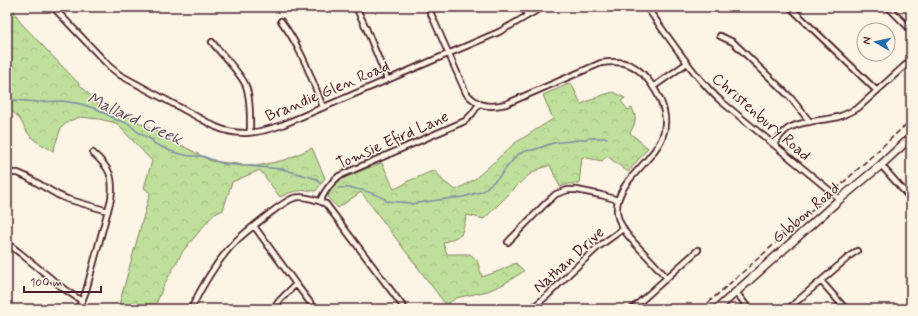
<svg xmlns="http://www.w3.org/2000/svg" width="918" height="316" viewBox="0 0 918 316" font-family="Mynerve,sans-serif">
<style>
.forest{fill:url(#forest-crowns);stroke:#848062}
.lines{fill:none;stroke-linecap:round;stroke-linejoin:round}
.stream{stroke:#7b8ea9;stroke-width:1.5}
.minor-casing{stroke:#4a1f2b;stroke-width:8}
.secondary-casing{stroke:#4a1f2b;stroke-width:10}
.minor{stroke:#fcf5e5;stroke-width:4.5}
.secondary{stroke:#fcf5e5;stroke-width:7}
.rail{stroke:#4a1f2b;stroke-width:1.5;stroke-dasharray:6 3;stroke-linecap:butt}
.labels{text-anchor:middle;stroke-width:3;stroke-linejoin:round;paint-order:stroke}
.street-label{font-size:16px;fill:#4a1f2b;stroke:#fcf5e5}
.water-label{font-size:17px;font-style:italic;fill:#5e4d60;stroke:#fcf5e5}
</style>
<defs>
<pattern id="forest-crowns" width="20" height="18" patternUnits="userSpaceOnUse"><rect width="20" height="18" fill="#bfe09a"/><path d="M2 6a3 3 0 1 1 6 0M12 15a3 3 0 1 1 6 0" fill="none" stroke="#a6c085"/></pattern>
</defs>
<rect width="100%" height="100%" fill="#fcf5e5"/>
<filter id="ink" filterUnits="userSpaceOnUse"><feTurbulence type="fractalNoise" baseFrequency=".025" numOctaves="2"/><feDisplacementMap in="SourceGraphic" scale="8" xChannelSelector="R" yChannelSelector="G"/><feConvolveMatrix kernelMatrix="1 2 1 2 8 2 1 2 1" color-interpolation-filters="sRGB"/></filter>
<g filter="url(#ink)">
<path class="forest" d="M7 7H12L20 22 107 113 110 107 211 161 256 166 285 160 312 148 325 178 316 191C301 190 294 190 280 197L260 170 232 182 223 210 213 215 183 251 164 285 154 309H117L119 305 150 193 144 188 152 161 116 123 99 119 80 117 69 121 61 128 53 151C47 147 35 142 31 137 23 128 20 113 7 109Z
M571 83 581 104 603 95 613 92 625 98 621 101 628 110 632 108C637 119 636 122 630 133L648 148 628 172 607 156 602 161 582 157 579 184H569L560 187 550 165 537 170 526 177 484 219 467 215 461 235 443 243 447 254H470L477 260 482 277 499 271 516 263 524 271 504 284 488 291 456 298 446 305 361 192 338 208 329 199 328 196C331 191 333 186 338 182 347 175 371 167 382 163L394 189 405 184 406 182 435 170 444 182 456 190 475 179 515 143 553 119 543 95Z"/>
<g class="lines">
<path class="stream" d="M7 102 15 100 39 102 62 101 81 104 99 110 115 119 129 124 139 133 152 140 155 144 173 152 189 156H202L224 164 282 169 317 179 320 183
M338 188C356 187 369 191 385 199L386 201 411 203V204L445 199 463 197 483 191 499 177 517 155 525 151 533 150 553 143 580 140 590 138H607"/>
<g class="minor-casing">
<path id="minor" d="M53 7 110 67 120 75 216 127C239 137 259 133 282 125L499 32C514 24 528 15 543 7
M356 7 366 28 387 79
M428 7 466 93C479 107 488 108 506 104L601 63C623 60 635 63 649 81 661 97 670 118 662 138 657 150 646 161 637 171 627 182 616 195 617 211 617 217 620 223 623 228 627 236 634 242 640 249 649 258 658 268 667 278
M524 7 527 16
M647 7C656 21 666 34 676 48 690 67 704 86 722 102L840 199
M790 7 877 91
M888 7 911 30
M281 21C301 47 311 77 323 107
M720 36 733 42 790 97 810 122
M212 42C221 54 241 73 246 86 251 100 250 118 250 132
M653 87 687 63
M774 144C778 138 783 132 789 128 804 120 822 121 838 117 845 115 852 111 858 108L911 60
M881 165 911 199
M7 173H18L27 177 58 195 67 199 108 211
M320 201C325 191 330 183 339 176L465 121 472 114 479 104
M254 226 296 284 315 309
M508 242 544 205 556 194 568 190H577L601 195 618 200
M7 243 20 253 64 289 82 301
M821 281 843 306 847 309
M736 292 749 309
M77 309 82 301 86 291 111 199C114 177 110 168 93 153
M191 309C203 284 217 260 237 240 246 232 256 224 265 217 273 211 285 201 294 198 304 195 317 200 326 204L405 309
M273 309 280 300 296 284
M531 309 548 295 572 271 598 247 623 229
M632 309 698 250
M788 309 851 255 857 251"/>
</g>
<g class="secondary-casing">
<path id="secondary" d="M717 309 840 199 881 165 911 137"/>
</g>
<use href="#minor" class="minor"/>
<use href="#secondary" class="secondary"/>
<path class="rail" d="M701 309 832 193 911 120"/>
</g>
</g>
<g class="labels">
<g class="street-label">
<text transform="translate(327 90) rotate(-23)" y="6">Brandie Glen Road</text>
<text transform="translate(762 116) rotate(41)" y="6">Christenbury Road</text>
<text transform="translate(392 139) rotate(-24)" y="6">Tomsie Efird Lane</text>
<text transform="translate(805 212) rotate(-41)" y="6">Gibbon Road</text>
<text transform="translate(568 259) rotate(-42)" y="6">Nathan Drive</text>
</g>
<g class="water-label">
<text transform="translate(135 118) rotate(25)" y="6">Mallard Creek</text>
</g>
</g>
<rect width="918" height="316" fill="none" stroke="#fcf5e5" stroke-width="24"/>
<rect x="12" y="12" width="894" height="292" fill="none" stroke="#4a1f2b" stroke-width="1.5" filter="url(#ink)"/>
<g transform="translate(876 42) rotate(279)"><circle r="19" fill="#fcf5e5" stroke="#b59f9b"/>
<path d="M0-3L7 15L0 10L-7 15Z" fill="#1f6fb2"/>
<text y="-6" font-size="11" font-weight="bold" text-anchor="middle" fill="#4a1f2b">N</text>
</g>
<path d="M24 286v6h77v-6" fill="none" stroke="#4a1f2b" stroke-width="2"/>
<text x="30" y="286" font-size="12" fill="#4a1f2b" stroke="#fcf5e5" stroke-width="3" paint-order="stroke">100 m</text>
</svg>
